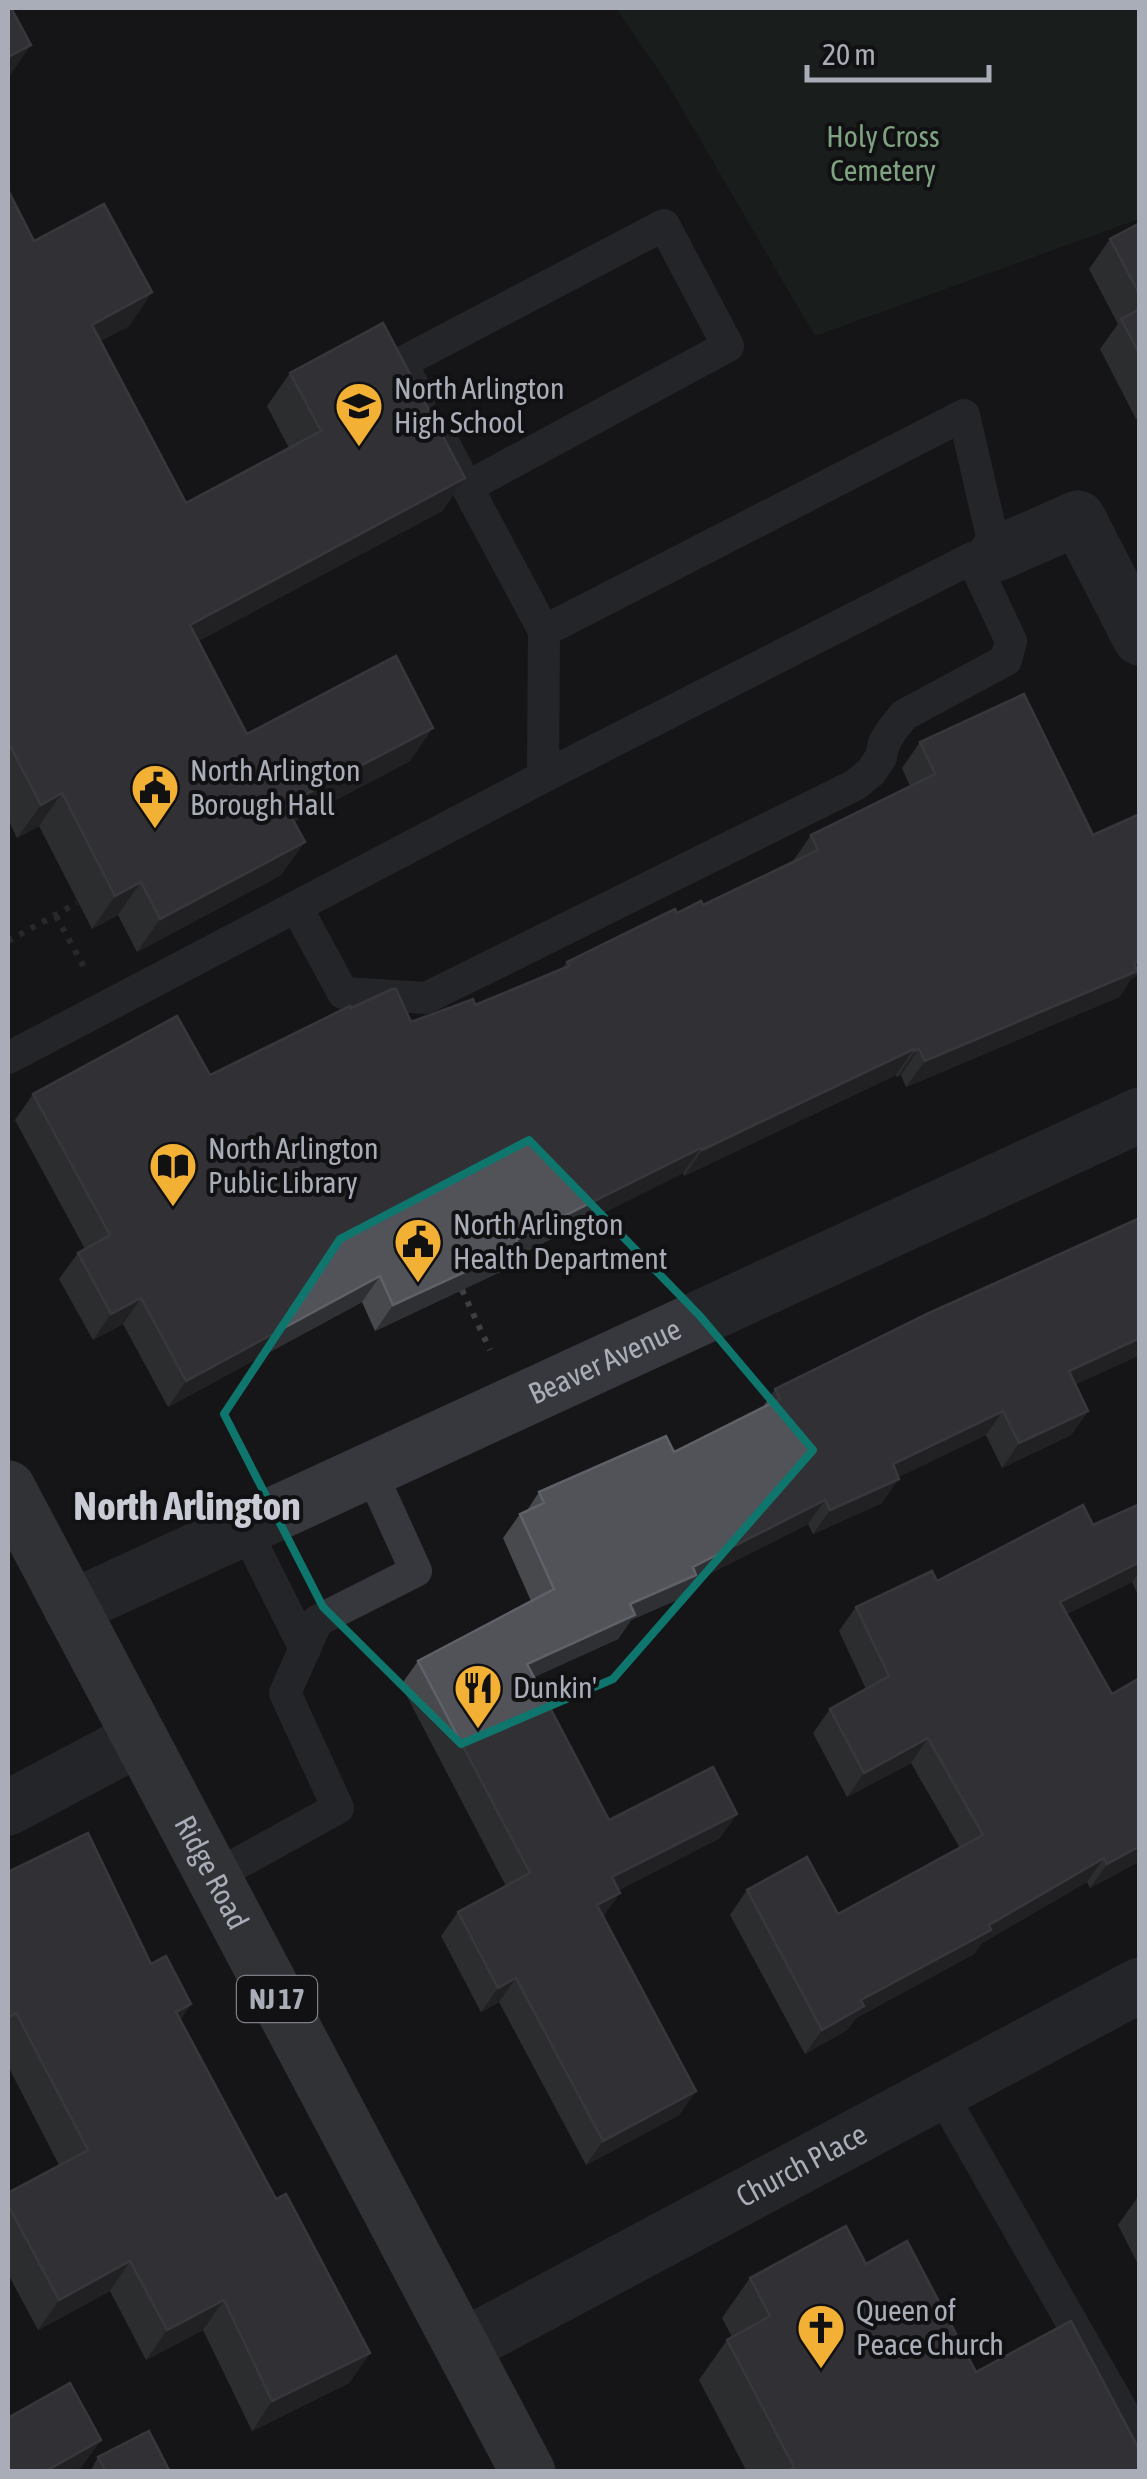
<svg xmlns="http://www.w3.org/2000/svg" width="1147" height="2479" viewBox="0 0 1147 2479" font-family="'Asap Condensed',sans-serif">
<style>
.green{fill:#1e261f}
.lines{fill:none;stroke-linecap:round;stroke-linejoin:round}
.path{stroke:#3d3f44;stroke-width:6;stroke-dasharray:5 8;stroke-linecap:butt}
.service{stroke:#37383d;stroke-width:32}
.minor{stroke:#37383d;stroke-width:55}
.primary{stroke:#53555c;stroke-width:55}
.wall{fill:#47494d}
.shaded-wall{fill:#2f3033}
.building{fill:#525359;stroke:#5f6168;stroke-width:2.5}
.marked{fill:none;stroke:#0f766e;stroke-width:8;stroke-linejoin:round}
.labels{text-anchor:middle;stroke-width:8;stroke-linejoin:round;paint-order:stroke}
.shield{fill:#111113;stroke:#7b7e86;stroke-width:2.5}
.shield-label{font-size:28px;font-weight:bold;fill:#a8adb8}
.park-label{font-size:30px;fill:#7fa381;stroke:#111113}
.poi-label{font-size:30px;fill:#a8adb8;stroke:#111113;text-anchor:start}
.street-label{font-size:30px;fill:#a8adb8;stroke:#111113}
.district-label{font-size:40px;font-weight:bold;fill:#c9ccd4;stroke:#111113}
</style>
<rect width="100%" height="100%" fill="#161618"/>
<path class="green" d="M616 8H1139V219L815 336 666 81Z"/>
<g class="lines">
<path class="path" d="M56 916 84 967
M8 941 77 903
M462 1290 490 1350"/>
<path class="service" d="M420 398 401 363 664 225 728 346 467 487
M443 442 544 631 543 777
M297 908 343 993 426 998 855 785 871 772 881 757 884 743 892 730 904 715 1006 660 1011 641 972 558
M8 1058 543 777 972 558 996 554 964 415 544 631
M244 1527 305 1649
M213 1877 338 1808 285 1693 317 1621 416 1571 370 1470
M941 2093 1140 2442"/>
<g class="minor">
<path d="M996 554 1078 518 1140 638"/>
<path id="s1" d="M71 1608 1140 1115"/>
<path d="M8 1808 140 1738"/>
<path id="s2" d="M462 2347 1140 1985"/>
</g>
<path class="primary" id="s3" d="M8 1488 528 2472"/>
</g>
<path class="wall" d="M8 190 34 241 152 292 129 326 100 341 186 503 289 448 267 406 290 373 465 478 442 511 198 641 247 734 410 761 294 822 281 875 137 952 118 915 92 929 39 826 17 838 8 819Z
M1140 223V418L1136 419 1100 349 1118 324 1089 269 1110 239Z
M920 742 1131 979 1119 997 906 1087 901 1075 897 1077 896 1075 684 1176 683 1173 509 1260 500 1272 375 1331 362 1302 168 1407 123 1324 93 1340 59 1279 78 1253 85 1249 15 1120 33 1094 210 1075 351 1008 411 1022 475 1005 562 969 567 962 677 913 703 905 793 861 811 835 910 786 902 768Z
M1140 1355 1076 1384 1088 1411 1071 1435 1002 1468 986 1435 898 1477 882 1503 813 1534 808 1524 690 1584 679 1599 631 1620 618 1639 534 1677 609 1820 720 1838 619 1890 603 1917 696 2091 679 2115 586 2165 499 2002 481 2012 441 1936 458 1912 506 1886 401 1685 418 1661 531 1601 503 1538 520 1514 526 1512 539 1492 674 1452 763 1407 775 1389Z
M1140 1504V1599L1132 1582 1067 1614 1112 1694 1140 1678V1861L1090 1888 1087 1882 982 1943 974 1954 856 2018 847 2030 805 2054 730 1915 747 1890 838 1914 960 1848 911 1763 847 1797 813 1733 830 1709 866 1689 839 1631 856 1607 937 1581 1093 1525Z
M8 1872 151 1964 191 2004 180 2020 276 2199 370 2353 349 2383 252 2431 203 2330 146 2360 110 2291 38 2330 8 2274V2193L59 2165 8 2066Z
M1140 2194V2268L1118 2225Z
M866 2264 976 2372 1140 2472H747L699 2380 727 2340 732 2337 722 2318 750 2278Z
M98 2457 170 2472H90Z"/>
<path class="shaded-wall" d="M31 45 8 78V57Z
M152 292 129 326 69 358 92 325Z
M465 478 442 511 167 658 190 625Z
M433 728 410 761 262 838 285 805Z
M62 793 39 826 17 838 41 805Z
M305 842 281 875 137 952 160 919Z
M141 882 118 915 92 929 115 896Z
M1140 958V975L1131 979 1119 997 906 1087 925 1061 1134 963Z
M914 1049 896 1075 684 1176 702 1150Z
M919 1049 901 1075 897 1077 915 1051Z
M701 1148 683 1173 509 1260 500 1272 375 1331 393 1305 516 1240Z
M380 1276 362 1302 168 1407 186 1381Z
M141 1298 123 1324 93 1340 111 1314Z
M1140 1338V1355L1052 1395 1069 1371Z
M1003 1411 986 1435 876 1488 893 1464Z
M1088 1411 1071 1435 1002 1468 1019 1443Z
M899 1479 882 1503 813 1534 830 1510Z
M825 1500 808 1524 690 1584 679 1599 631 1620 618 1639 510 1688 527 1664 693 1567Z
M1140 1562V1571L1132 1582 1043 1626 1060 1602Z
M928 1738 911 1763 847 1797 864 1773Z
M737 1814 720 1838 595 1902 612 1877Z
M1140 1846V1861L1090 1888 1107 1864Z
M1104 1858 1087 1882 982 1943 974 1954 856 2018 847 2030 805 2054 822 2030 861 2000Z
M620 1893 603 1917 597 1905Z
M516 1978 499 2002 481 2012 498 1988Z
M191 2004 170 2034 176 2012Z
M696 2091 679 2115 586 2165 603 2141Z
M130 2261 110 2291 38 2330 59 2300Z
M224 2300 203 2330 146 2360 167 2330Z
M370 2353 349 2383 252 2431 272 2401Z
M101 2440 81 2468 75 2472H44Z"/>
<path class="building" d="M8 8H11L31 45 8 57Z
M8 190 34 241 104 204 152 292 92 325 186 503 321 431 290 373 383 323 465 478 190 625 247 734 396 656 433 728 285 805 305 842 160 919 141 882 115 896 62 793 41 805 8 742Z
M1140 223V295L1110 239Z
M1140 309V355L1121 319Z
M1024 694 1093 835 1140 814V960L1134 963 1137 971 925 1061 919 1049 915 1051 914 1049 702 1150 701 1148 516 1240 519 1247 393 1305 380 1276 186 1381 141 1298 111 1314 78 1253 110 1235 33 1094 177 1016 210 1075 350 1006 351 1008 392 989H396L411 1022 473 999 475 1005 569 966 567 962 675 909 677 913 701 901 703 905 818 850 811 835 935 774 920 742Z
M1140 1218V1338L1069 1371 1088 1411 1019 1443 1003 1411 893 1464 899 1479 830 1510 825 1500 693 1567 696 1575 630 1604 635 1615 527 1664 609 1820 713 1767 737 1814 612 1877 620 1893 597 1905 696 2091 603 2141 516 1978 498 1988 458 1912 530 1873 418 1661 554 1589 520 1514 544 1503 539 1492 666 1436 674 1452 780 1399 775 1389 927 1314Z
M1140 1504V1562L1060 1602 1112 1694 1140 1678V1846L1107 1864 1104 1858 989 1925 991 1930 861 2000 864 2006 822 2030 747 1890 807 1857 838 1914 983 1835 928 1738 864 1773 830 1709 889 1676 856 1607 932 1571 937 1581 1083 1505 1093 1525Z
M88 1833 151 1964 166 1956 191 2004 176 2012 276 2199 286 2194 370 2353 272 2401 224 2300 167 2330 130 2261 59 2300 8 2205V2193L88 2150 16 2013 8 2018V1872Z
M846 2226 866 2264 907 2241 976 2372 1071 2321 1140 2451V2472H786L794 2467 727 2340 770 2316 750 2278Z
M70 2383 101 2440 44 2472H8V2418Z
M149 2431 170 2472H106L98 2457Z"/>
<path d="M0 0H1147V2479H0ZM529 1140 700 1316 813 1450 613 1679 461 1744 323 1607 224 1414 340 1239Z" fill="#161618" fill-opacity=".55" fill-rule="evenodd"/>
<path class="marked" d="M529 1140 700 1316 813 1450 613 1679 461 1744 323 1607 224 1414 340 1239Z"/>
<defs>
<g id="school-pin" transform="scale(2.5)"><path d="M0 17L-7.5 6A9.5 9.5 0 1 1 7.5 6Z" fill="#f2b134" stroke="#111113"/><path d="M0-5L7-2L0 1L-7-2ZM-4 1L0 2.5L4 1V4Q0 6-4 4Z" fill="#111"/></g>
<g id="civic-pin" transform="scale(2.5)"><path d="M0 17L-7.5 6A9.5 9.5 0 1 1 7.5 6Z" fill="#f2b134" stroke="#111113"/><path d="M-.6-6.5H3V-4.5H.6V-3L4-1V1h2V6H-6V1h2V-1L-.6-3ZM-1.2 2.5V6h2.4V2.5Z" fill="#111"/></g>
<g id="library-pin" transform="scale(2.5)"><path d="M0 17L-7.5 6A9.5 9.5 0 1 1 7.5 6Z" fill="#f2b134" stroke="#111113"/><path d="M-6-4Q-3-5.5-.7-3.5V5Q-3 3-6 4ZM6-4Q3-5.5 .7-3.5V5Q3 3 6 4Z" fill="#111"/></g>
<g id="restaurant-pin" transform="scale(2.5)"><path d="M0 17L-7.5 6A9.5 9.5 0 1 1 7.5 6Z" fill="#f2b134" stroke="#111113"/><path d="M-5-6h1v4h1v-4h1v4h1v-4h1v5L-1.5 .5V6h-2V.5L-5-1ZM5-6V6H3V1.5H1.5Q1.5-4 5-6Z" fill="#111"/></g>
<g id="church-pin" transform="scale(2.5)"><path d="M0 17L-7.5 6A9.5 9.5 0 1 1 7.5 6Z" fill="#f2b134" stroke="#111113"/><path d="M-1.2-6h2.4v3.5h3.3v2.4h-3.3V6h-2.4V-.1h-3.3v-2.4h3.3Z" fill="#111"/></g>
</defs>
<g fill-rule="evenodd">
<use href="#school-pin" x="359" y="406"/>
<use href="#civic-pin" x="155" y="788"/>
<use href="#library-pin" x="173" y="1166"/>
<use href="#civic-pin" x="418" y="1242"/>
<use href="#restaurant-pin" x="478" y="1688"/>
<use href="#church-pin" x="821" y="2328"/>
</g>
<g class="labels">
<rect class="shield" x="237" y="1976" width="80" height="46" rx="8"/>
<g class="shield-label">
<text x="277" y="2009">NJ 17</text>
</g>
<g class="park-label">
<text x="883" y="147">Holy Cross<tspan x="883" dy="34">Cemetery</tspan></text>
</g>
<g class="poi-label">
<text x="394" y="399">North Arlington<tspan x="394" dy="34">High School</tspan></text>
<text x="190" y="781">North Arlington<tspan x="190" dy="34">Borough Hall</tspan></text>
<text x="208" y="1159">North Arlington<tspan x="208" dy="34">Public Library</tspan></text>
<text x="453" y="1235">North Arlington<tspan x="453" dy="34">Health Department</tspan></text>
<text x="513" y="1698">Dunkin'</text>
<text x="856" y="2321">Queen of<tspan x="856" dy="34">Peace Church</tspan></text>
</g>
<g class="street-label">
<text dy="10" stroke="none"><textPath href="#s1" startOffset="588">Beaver Avenue</textPath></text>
<text dy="10" stroke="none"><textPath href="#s3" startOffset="435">Ridge Road</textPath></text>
<text dy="10" stroke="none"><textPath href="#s2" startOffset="385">Church Place</textPath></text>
</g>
<g class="district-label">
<text x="187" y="1520">North Arlington</text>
</g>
</g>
<rect width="1147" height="2479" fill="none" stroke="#a8adb8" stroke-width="20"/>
<path d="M807 65v15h182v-15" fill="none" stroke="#a8adb8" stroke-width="5"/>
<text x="822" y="65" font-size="30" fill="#a8adb8" stroke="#111113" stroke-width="8" paint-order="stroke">20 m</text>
</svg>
